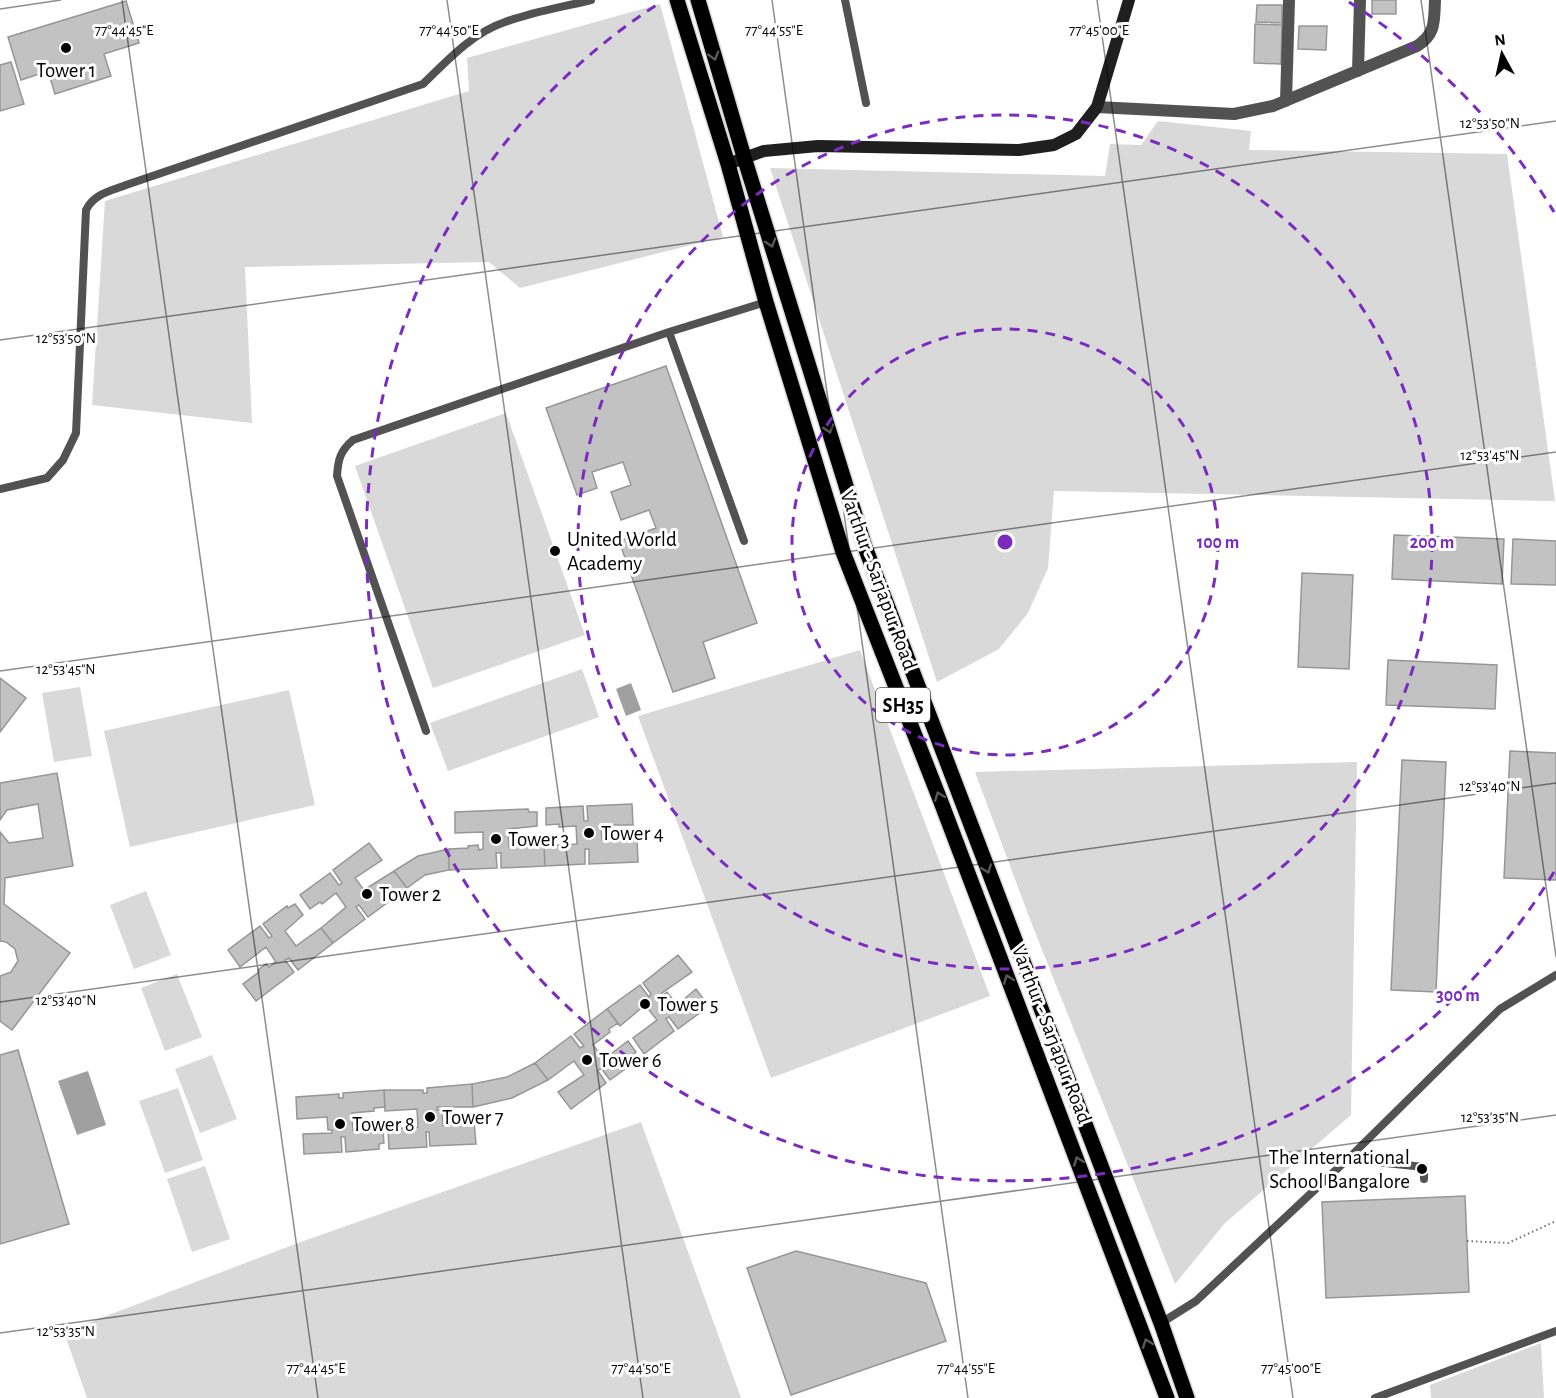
<svg xmlns="http://www.w3.org/2000/svg" width="1556" height="1398" viewBox="0 0 1556 1398" font-family="'Alegreya Sans',sans-serif">
<style>
.green{fill:#d9d9d9}
.water{fill:#a0a0a0}
.building{fill:#c2c2c2;stroke:#969696;stroke-width:1.5}
.lines{fill:none;stroke-linecap:round;stroke-linejoin:round}
.primary-casing{stroke:#dbdbdb;stroke-width:18}
.path{stroke:#747474;stroke-width:2;stroke-dasharray:1.5 3;stroke-linecap:butt}
.lane{stroke:#525252;stroke-width:8}
.street{stroke:#525252;stroke-width:12}
.secondary{stroke:#1f1f1f;stroke-width:12}
.primary{stroke:#000;stroke-width:15}
.oneway{stroke:#595959}
.ticks{fill:none;stroke:#000;stroke-width:1.5;stroke-opacity:0.45}
.ring{fill:none;stroke:#7b2cbf;stroke-width:3;stroke-dasharray:10 8}
.poi-dot{fill:#000;stroke:#fff;stroke-width:2}
.labels{text-anchor:middle;stroke-width:6;stroke-linejoin:round;paint-order:stroke}
.shield{fill:#fff;stroke:#4c4c4c;stroke-width:1.5}
.shield-label{font-size:20px;font-weight:bold;fill:#000}
.poi-label{font-size:21px;fill:#000;stroke:#fff;text-anchor:start}
.street-label{font-size:21px;fill:#000;stroke:#fff}
.ticks-label{font-size:15px;text-anchor:middle;fill:#000;stroke:#fff;stroke-width:6;stroke-linejoin:round;paint-order:stroke}
.centre{fill:#7b2cbf;stroke:#fff;stroke-width:3}
.ring-label{font-size:18px;text-anchor:middle;font-weight:bold;fill:#7b2cbf;stroke:#fff;stroke-width:6;stroke-linejoin:round;paint-order:stroke}
</style>
<rect width="100%" height="100%" fill="#fff"/>
<path class="green" d="M660 4 723 237 520 288 489 262 245 267 252 423 92 405 105 201 469 91 467 58Z
M1158 121 1251 131 1249 150 1507 154 1555 501 1054 491 1048 568 1028 613 999 649 937 682 770 168 1105 176 1110 144 1141 145Z
M506 413 585 635 433 688 355 466Z
M860 650 990 996 771 1078 638 716Z
M582 669 599 717 448 771 430 723Z
M80 687 92 756 54 762 42 693Z
M289 690 315 805 130 847 104 731Z
M1357 762 1351 1115 1225 1223 1175 1284 1031 922 975 772Z
M146 891 171 955 134 969 110 905Z
M177 974 202 1037 165 1051 141 988Z
M212 1055 237 1119 200 1133 175 1069Z
M178 1088 203 1160 165 1173 139 1101Z
M641 1122 741 1398H87L64 1332 298 1243Z
M205 1166 230 1239 192 1252 167 1179Z
M1541 1343 1544 1398H1431L1430 1385Z"/>
<path class="water" d="M631 683 641 710 626 716 616 689Z
M88 1071 106 1125 77 1135 58 1081Z"/>
<path class="building" d="M1372 0H1396V14H1372Z
M126 1 139 43 104 54 111 76 55 94 48 71 21 80 8 37Z
M1257 5H1282V23L1256 22Z
M1255 24 1282 25 1281 64 1254 63Z
M1299 26H1327L1326 50 1298 49Z
M11 62 24 104 0 111V65Z
M666 366 757 623 703 642 715 678 673 692 619 541 656 528 649 510 621 520 611 492 631 485 623 462 592 472 597 488 577 495 546 408Z
M1394 535 1504 539 1502 584 1392 579Z
M1513 539 1556 541V585L1511 584Z
M1302 573 1353 575 1349 669 1298 667Z
M1388 660 1497 665 1495 709 1386 705Z
M0 678 26 698 0 732Z
M1510 751 1556 753V880L1504 878Z
M1402 760 1446 762 1436 992 1391 990Z
M57 773 73 866 5 878 4 904 70 953 12 1030 0 1021V976L11 972 18 961 15 949 6 942 0 941V832L9 843 43 838 38 804 7 810 0 820V783Z
M632 804 633 825H601L602 840H637L638 862 589 864V849H585V864L545 866 544 846 577 844 576 826 559 827V824L546 825V808L583 806 584 821H588L587 806Z
M528 809 529 812H537V826L508 829 509 847 544 846 545 866 501 868V853H496L497 868 449 870V849L468 848V846L478 845 479 850 483 849V832L455 833V812Z
M369 843 382 860 355 878 364 890 394 871 407 888 368 917 359 905 356 907 365 919 333 943 321 928 346 907 336 893 322 904 320 902 310 909 300 895 330 873 339 885 342 883 333 870Z
M449 849V870L425 875 407 888 394 871 418 856Z
M295 904 303 915 285 931 296 946 321 928 333 943 298 970 289 958 285 960 294 972 256 1001 243 984 259 972 258 970 266 964 269 967 276 962 266 947 240 967 228 950 260 926 269 938 272 936 263 924 287 906 288 908Z
M678 955 692 972 662 993 663 995 667 992 677 1005 696 989 705 1001 701 1004 705 1009 678 1029 669 1017 666 1019 674 1031 644 1054 633 1038 657 1020 645 1005 620 1026 607 1009 640 985 649 997 651 994 643 983Z
M607 1009 618 1023 609 1029 610 1032 593 1045 604 1059 628 1041 636 1052 632 1056 636 1061 610 1080 601 1068 598 1071 606 1083 571 1109 558 1092 584 1075 574 1061 548 1080 535 1063 571 1036 580 1048 584 1046 574 1034Z
M18 1050 69 1224 0 1244V1055Z
M535 1063 548 1080 512 1098 473 1107 472 1084 507 1077Z
M472 1084 473 1107H437V1110L442 1109 443 1126 474 1122 476 1144 430 1146 429 1132H426L427 1147 389 1149 388 1129 418 1127 417 1109 385 1111 384 1090H423V1093H427V1088Z
M384 1090 385 1107 374 1108V1111L352 1113 353 1131 383 1130 384 1143 379 1144V1149L346 1152 345 1137H341L342 1152 304 1154 303 1134 332 1133V1130H328L327 1117 297 1119 296 1097 339 1094V1098H343V1093Z
M1465 1196 1469 1292 1326 1298 1322 1202Z
M796 1251 926 1283 946 1341 791 1395 747 1268Z"/>
<g class="lines">
<g class="primary-casing">
<path id="primary" d="M677 0 728 164 766 302 843 552 941 802 1167 1398
M698 0 744 157 865 547 1161 1323 1187 1398"/>
</g>
<path class="path" d="M1467 1241 1508 1243 1556 1221"/>
<path class="lane" d="M845 0 866 103
M669 332 744 541
M0 489 47 478 63 460 76 433 86 210C94 194 110 191 126 185L423 84C447 61 472 33 505 22 532 12 563 7 591 0
M426 731 337 476C338 460 340 451 353 440L669 332 766 302
M1347 1159 1424 1167V1179
M1161 1323 1196 1301 1353 1154 1500 1009 1556 975
M1375 1398 1556 1331"/>
<path class="street" d="M1358 71 1360 0
M1286 101 1289 0
M1097 107 1234 114 1273 106 1417 46C1436 34 1434 21 1435 0"/>
<path class="secondary" d="M736 161 764 151 818 146 1019 150 1054 145 1076 134 1097 107 1129 0"/>
<use href="#primary" class="primary"/>
</g>
<defs><path id="oneway-chevron" d="M-2-3.5L2.5 0L-2 3.5" fill="none" stroke-width="1.6" stroke-linecap="round" stroke-linejoin="round" transform="scale(1.5)"/></defs>
<g class="oneway">
<use href="#oneway-chevron" transform="translate(714 56) rotate(74)"/>
<use href="#oneway-chevron" transform="translate(771 243) rotate(73)"/>
<use href="#oneway-chevron" transform="translate(829 429) rotate(73)"/>
<use href="#oneway-chevron" transform="translate(939 796) rotate(-111)"/>
<use href="#oneway-chevron" transform="translate(987 869) rotate(69)"/>
<use href="#oneway-chevron" transform="translate(1008 979) rotate(-111)"/>
<use href="#oneway-chevron" transform="translate(1078 1161) rotate(-111)"/>
<use href="#oneway-chevron" transform="translate(1147 1343) rotate(-110)"/>
</g>
<path class="ticks" d="M122 0 318 1398M447 0 643 1398M772 0 968 1398M1097 0 1293 1398M1421 0 1556 957M0 9 61 0M0 340 1556 121M0 671 1556 452M0 1002 1556 783M0 1333 1556 1115"/>
<g class="ring">
<circle cx="1005" cy="542" r="213"/>
<circle cx="1005" cy="542" r="427"/>
<path d="M1554 872A640 640 0 1 1 661 2M1349 2A640 640 0 0 1 1554 212"/>
</g>
<g class="poi-dot">
<circle cx="66" cy="48" r="6"/>
<circle cx="555" cy="551" r="6"/>
<circle cx="589" cy="833" r="6"/>
<circle cx="496" cy="839" r="6"/>
<circle cx="367" cy="894" r="6"/>
<circle cx="645" cy="1004" r="6"/>
<circle cx="587" cy="1060" r="6"/>
<circle cx="430" cy="1117" r="6"/>
<circle cx="340" cy="1124" r="6"/>
<circle cx="1422" cy="1169" r="6"/>
</g>
<g class="labels">
<rect class="shield" x="876" y="688" width="54" height="34" rx="4.5"/>
<g class="shield-label">
<text x="903" y="712">SH35</text>
</g>
<g class="poi-label">
<text x="66" y="77" text-anchor="middle">Tower 1</text>
<text x="567" y="546">United World<tspan x="567" dy="24">Academy</tspan></text>
<text x="601" y="840">Tower 4</text>
<text x="508" y="846">Tower 3</text>
<text x="379" y="901">Tower 2</text>
<text x="657" y="1011">Tower 5</text>
<text x="599" y="1067">Tower 6</text>
<text x="442" y="1124">Tower 7</text>
<text x="352" y="1131">Tower 8</text>
<text x="1410" y="1164" text-anchor="end">The International<tspan x="1410" dy="24">School Bangalore</tspan></text>
</g>
<g class="street-label">
<text transform="translate(879 580) rotate(70)" y="7">Varthur - Sarjapur Road</text>
<text transform="translate(1052 1034) rotate(69)" y="7">Varthur - Sarjapur Road</text>
</g>
</g>
<g class="ticks-label">
<text x="124" y="35">77°44'45"E</text>
<text x="449" y="35">77°44'50"E</text>
<text x="774" y="35">77°44'55"E</text>
<text x="1099" y="35">77°45'00"E</text>
<text x="1490" y="128">12°53'50"N</text>
<text x="66" y="343">12°53'50"N</text>
<text x="1490" y="460">12°53'45"N</text>
<text x="66" y="674">12°53'45"N</text>
<text x="1490" y="791">12°53'40"N</text>
<text x="66" y="1005">12°53'40"N</text>
<text x="1490" y="1122">12°53'35"N</text>
<text x="66" y="1336">12°53'35"N</text>
<text x="316" y="1373">77°44'45"E</text>
<text x="641" y="1373">77°44'50"E</text>
<text x="966" y="1373">77°44'55"E</text>
<text x="1291" y="1373">77°45'00"E</text>
</g>
<circle cx="1005" cy="542" r="9" class="centre"/>
<g class="ring-label">
<text x="1218" y="548">100 m</text>
<text x="1432" y="548">200 m</text>
<text x="1458" y="1001">300 m</text>
</g>
<g transform="translate(1502 54) rotate(352)" stroke="#ffffff" stroke-width="4.5" paint-order="stroke">
<path d="M0-4.5L10 22L0 15L-10 22Z" fill="#000000"/>
<text y="-9" font-size="16" font-weight="bold" text-anchor="middle" fill="#000000">N</text>
</g>
</svg>
